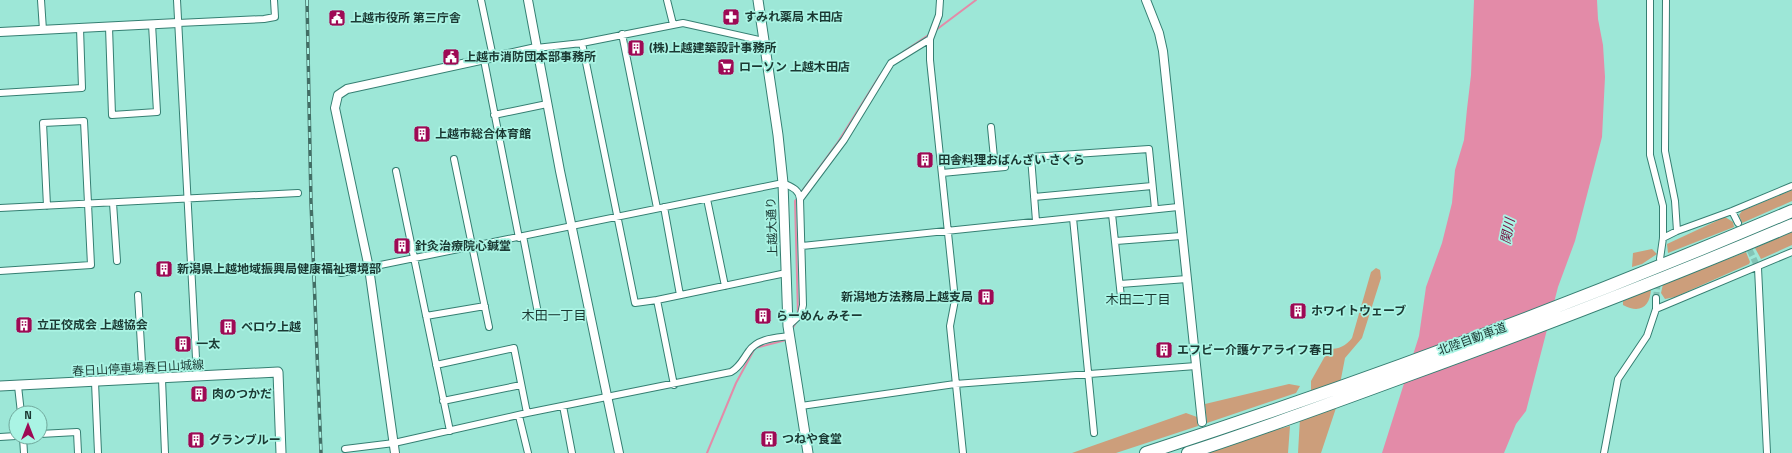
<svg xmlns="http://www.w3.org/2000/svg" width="1792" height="453" viewBox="0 0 1792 453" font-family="'Titillium Web','Noto Sans JP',sans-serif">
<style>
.green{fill:#cc9e7b}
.water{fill:#e38ba8}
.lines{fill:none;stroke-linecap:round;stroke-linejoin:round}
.stream{stroke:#e38ba8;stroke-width:2}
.minor-tunnel{stroke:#83c4b6;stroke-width:6;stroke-dasharray:6 3;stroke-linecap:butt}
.minor-casing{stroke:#357f72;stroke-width:8}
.tertiary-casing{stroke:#357f72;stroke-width:10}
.secondary-casing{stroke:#357f72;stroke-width:11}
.motorway-casing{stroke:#357f72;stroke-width:14}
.minor{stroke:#fff;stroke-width:6}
.tertiary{stroke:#fff;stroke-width:8}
.secondary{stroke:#fff;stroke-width:9}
.motorway{stroke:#fff;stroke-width:12}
.rail-casing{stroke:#426e65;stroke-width:3.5}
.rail{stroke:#aaf4e4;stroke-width:2;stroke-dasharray:6;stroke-linecap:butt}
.labels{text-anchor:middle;stroke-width:3.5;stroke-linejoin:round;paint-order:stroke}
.poi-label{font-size:12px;font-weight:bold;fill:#1b3933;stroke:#aaf4e4;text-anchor:start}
.street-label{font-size:12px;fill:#1b3933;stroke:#aaf4e4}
.water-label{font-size:13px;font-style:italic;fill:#740a3d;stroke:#aaf4e4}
.neighbourhood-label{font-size:13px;fill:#1b3933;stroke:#aaf4e4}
</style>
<rect width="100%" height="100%" fill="#9de7d7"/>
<path class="green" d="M1792 190V201L1742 223 1739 215 1742 211Z
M1725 217 1733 222 1734 227 1668 253 1667 244Z
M1792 232V245L1761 259 1755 248Z
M1652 249 1657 254 1642 264 1632 267 1633 253Z
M1746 252 1750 262 1749 264 1675 297 1665 299 1661 293 1663 284Z
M1376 268 1380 270 1381 278 1362 338 1345 358 1340 384 1311 392V381L1329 349C1339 349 1346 346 1352 338L1371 272Z
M1651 289C1650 307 1640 314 1623 305V301Z
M1289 384 1300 386 1296 393 1207 423 1205 404Z
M1337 405 1321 453H1298L1300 418Z
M1186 413 1197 417 1198 426 1116 453H1072Z
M1290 426 1288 453H1210V451L1252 436Z"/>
<path class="water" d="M1474 0H1597L1598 19 1603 45 1605 77 1602 137 1575 241 1558 287 1526 411 1516 424 1504 453H1382L1419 336 1426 287 1442 243 1452 203 1455 170 1464 140 1467 109 1471 75Z"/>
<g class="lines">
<path class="stream" d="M936 30 976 0
M903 52 930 34
M802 191 838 142 880 75
M798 198 795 201 798 315
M792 329 797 321
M707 453 736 383 755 348 786 340"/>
<path class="minor-tunnel" d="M1746 242 1758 268
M1656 298 1658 280"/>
<g class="minor-casing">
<path id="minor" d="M41 0 43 30
M177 0 197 377
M481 0 493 57
M667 0 673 24
M940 0 939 15 930 39V60L955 300 950 326 963 453
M1650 0V155L1663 206V238L1660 259
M1666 0 1665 151 1675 201 1677 231
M178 23 264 19 275 17 274 0
M109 27 112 115 157 112 152 24
M622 34 657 208
M582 43 635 303 657 300
M536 48 582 43 683 23 764 41
M484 60 519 238
M0 93 82 88 80 28
M494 115 547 104
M991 127 995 168
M454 159 489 327
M396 171 450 431
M942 173 1005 167
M1034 197 1152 186
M707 199 725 286
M800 199 844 140 891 63 930 39
M113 203 117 261
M664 207 680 295
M0 208 298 193
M1732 211 1738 223
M1112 214 1121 297
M1073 218 1094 433
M1036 221 1031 157 1149 149 1155 209
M523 236 538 313
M1663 238 1677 231 1732 211 1792 186
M1116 241 1181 236
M802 246 1178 207
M1758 268 1767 453
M0 271 91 265 84 121 43 123 47 206
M341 273 783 183C791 187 799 189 800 199L803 305 801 314 788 326
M1120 284 1187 279
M138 295 143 380
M1656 309 1792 252
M426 316 485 306
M436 365 514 348 527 413
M162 379 165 453
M95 382 98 453
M674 385 657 300 786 273
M18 386 21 413
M443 401 521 385
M563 406 572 453
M801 406 955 384 1196 366
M519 416 528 453
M40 434 77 432 78 453
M0 437 16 436
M23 437 24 453
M345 449 394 443 527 413 731 372C740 367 743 359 749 351 758 338 776 338 790 336
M1604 453 1618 379 1647 336 1656 309V298"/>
</g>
<g class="tertiary-casing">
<path id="tertiary" d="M528 0 560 171 619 453
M1146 0 1159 33 1163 51 1202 422
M0 32 178 23
M395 453 369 268 335 108 338 95 347 89 536 48"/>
</g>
<g class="secondary-casing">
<path id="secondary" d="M758 0 778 135 783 183 788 326 808 453
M0 386 278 372 281 453"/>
</g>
<g class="motorway-casing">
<path id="motorway" d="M1146 453C1365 382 1581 301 1792 211
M1188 453C1262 429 1335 402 1408 375 1537 328 1665 279 1792 225"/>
</g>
<use href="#minor" class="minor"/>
<use href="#tertiary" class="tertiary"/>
<use href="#secondary" class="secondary"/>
<use href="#motorway" class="motorway"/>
<g class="rail-casing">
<path id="rail" d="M307 0 311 202 321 453"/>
</g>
<use href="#rail" class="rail"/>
</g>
<defs>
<g id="pharmacy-square" transform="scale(0.9)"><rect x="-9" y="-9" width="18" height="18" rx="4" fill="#9e0954" stroke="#aaf4e4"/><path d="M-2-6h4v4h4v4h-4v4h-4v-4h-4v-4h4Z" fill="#fff"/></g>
<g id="civic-square" transform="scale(0.9)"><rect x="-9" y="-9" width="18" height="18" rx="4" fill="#9e0954" stroke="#aaf4e4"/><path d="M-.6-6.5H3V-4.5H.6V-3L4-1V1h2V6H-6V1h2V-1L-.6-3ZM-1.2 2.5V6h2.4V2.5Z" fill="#fff"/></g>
<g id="building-square" transform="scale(0.9)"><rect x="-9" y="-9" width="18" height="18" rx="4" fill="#9e0954" stroke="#aaf4e4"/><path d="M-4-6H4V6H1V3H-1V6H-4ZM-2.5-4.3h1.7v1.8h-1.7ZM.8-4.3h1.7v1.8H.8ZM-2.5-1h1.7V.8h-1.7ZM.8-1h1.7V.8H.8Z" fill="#fff"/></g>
<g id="supermarket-square" transform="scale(0.9)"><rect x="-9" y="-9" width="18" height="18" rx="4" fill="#9e0954" stroke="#aaf4e4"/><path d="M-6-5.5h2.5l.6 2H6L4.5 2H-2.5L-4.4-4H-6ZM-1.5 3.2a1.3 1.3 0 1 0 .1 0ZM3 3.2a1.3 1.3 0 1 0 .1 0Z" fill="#fff"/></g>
</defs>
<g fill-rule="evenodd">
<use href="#pharmacy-square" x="731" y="17"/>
<use href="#civic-square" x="337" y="18"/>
<use href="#building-square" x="636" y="48"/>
<use href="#civic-square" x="451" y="57"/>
<use href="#supermarket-square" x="726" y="67"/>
<use href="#building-square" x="422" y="134"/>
<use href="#building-square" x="925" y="160"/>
<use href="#building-square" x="402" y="246"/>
<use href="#building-square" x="164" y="269"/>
<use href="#building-square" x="986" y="297"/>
<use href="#building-square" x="1298" y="311"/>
<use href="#building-square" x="763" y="316"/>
<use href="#building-square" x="24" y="325"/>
<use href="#building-square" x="228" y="327"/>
<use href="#building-square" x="183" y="344"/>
<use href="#building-square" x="1164" y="350"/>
<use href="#building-square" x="199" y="394"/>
<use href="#building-square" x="769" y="439"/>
<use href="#building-square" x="196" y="440"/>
</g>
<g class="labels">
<g class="poi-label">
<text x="744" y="21">すみれ薬局 木田店</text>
<text x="350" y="22">上越市役所 第三庁舎</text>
<text x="649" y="52">(株)上越建築設計事務所</text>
<text x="464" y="61">上越市消防団本部事務所</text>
<text x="739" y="71">ローソン 上越木田店</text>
<text x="435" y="138">上越市総合体育館</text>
<text x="938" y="164">田舎料理おばんざい さくら</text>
<text x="415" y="250">針灸治療院心鍼堂</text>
<text x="177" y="273">新潟県上越地域振興局健康福祉環境部</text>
<text x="973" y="301" text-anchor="end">新潟地方法務局上越支局</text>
<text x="1311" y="315">ホワイトウェーブ</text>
<text x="776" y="320">らーめん みそー</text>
<text x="37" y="329">立正佼成会 上越協会</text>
<text x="241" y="331">ベロウ上越</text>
<text x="196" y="348">一太</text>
<text x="1177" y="354">エフビー介護ケアライフ春日</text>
<text x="212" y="398">肉のつかだ</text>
<text x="782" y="443">つねや食堂</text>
<text x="209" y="444">グランブルー</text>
</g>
<g class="street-label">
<text transform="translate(772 227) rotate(-92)" y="4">上越大通り</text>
<text transform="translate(1472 339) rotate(-20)" y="4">北陸自動車道</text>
<text transform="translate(138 368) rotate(-3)" y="4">春日山停車場春日山城線</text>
</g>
<g class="water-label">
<text transform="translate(1507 231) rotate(-79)" y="5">関川</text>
</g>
<g class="neighbourhood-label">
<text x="1138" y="304">木田二丁目</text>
<text x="554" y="320">木田一丁目</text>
</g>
</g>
<g transform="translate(28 425)"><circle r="19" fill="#aaf4e4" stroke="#71a99d"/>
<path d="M0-3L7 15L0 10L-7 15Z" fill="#9e0954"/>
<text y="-6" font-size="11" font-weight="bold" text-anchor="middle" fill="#1b3933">N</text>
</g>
</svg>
